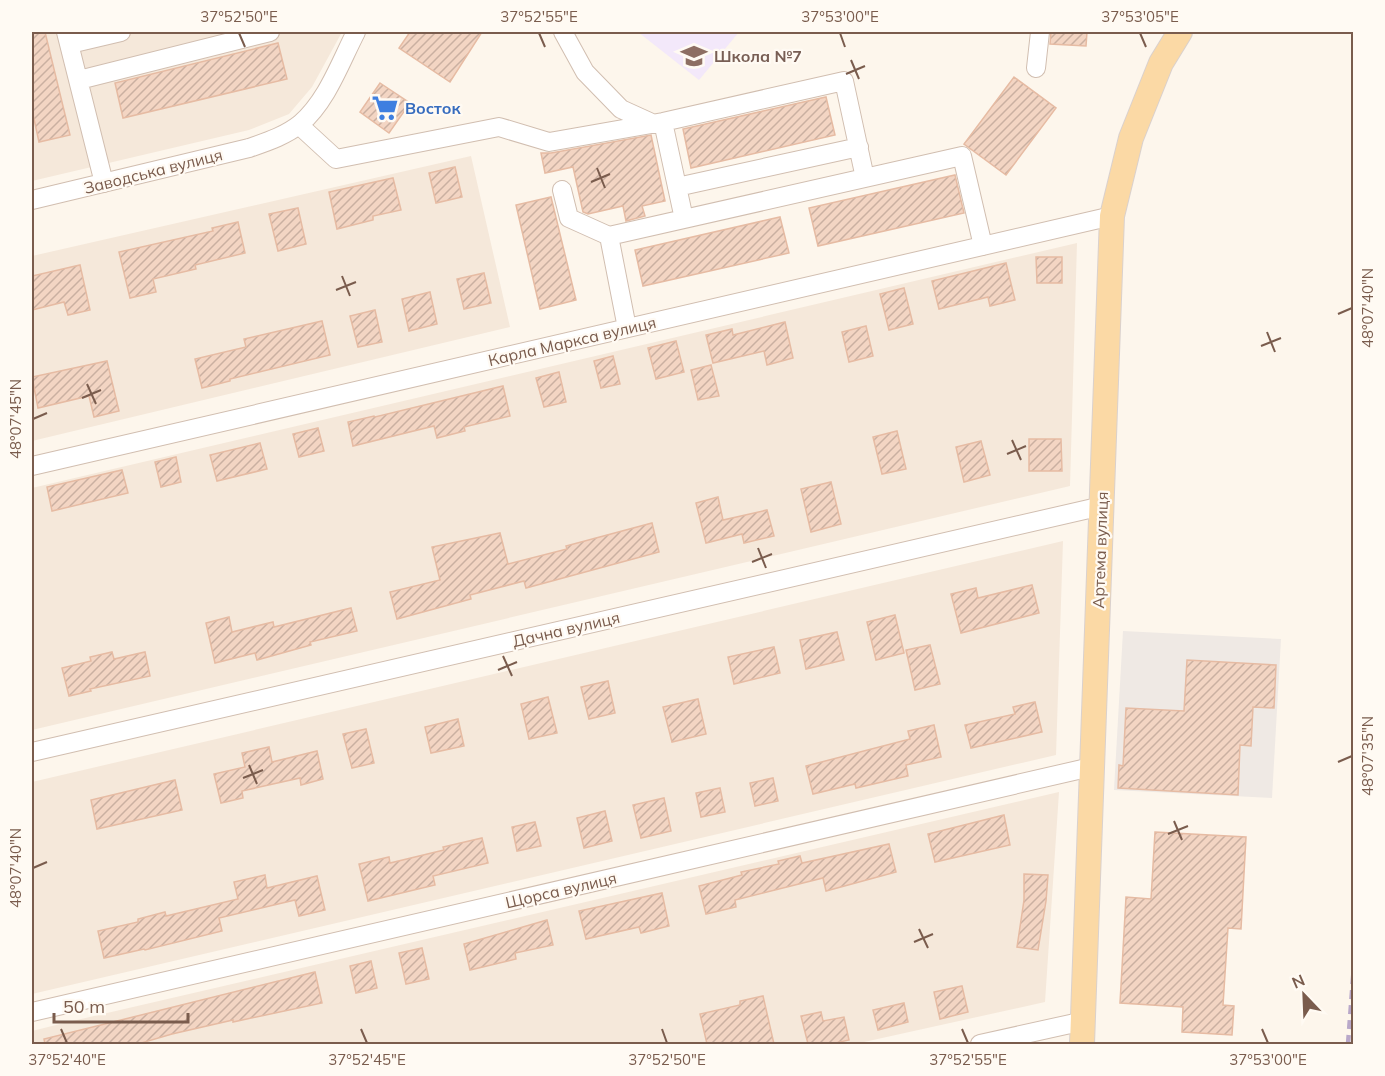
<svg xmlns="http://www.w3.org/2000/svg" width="1385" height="1076" viewBox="0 0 1385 1076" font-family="Mulish,sans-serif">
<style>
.residential{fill:#f5e8da}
.industrial{fill:#efe9e4}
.education{fill:#f3e8fa}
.building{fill:url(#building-hatch);stroke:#e6bba3;stroke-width:1.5}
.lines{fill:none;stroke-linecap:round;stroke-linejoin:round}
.minor-casing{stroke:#d1beb0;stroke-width:20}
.major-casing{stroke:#dad1cd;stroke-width:26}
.minor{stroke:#fff;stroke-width:18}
.major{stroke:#fbd9a5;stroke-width:24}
.rail{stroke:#b9a8c9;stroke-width:4.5;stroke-dasharray:9 6;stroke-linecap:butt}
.ticks{fill:none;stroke:#7a5c4d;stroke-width:2}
.labels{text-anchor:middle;stroke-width:4.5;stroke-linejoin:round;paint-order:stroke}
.education-label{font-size:16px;font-weight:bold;fill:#785e54;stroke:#fffaf3;text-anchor:start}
.shop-label{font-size:16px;font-weight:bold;fill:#366cbe;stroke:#fffaf3;text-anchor:start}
.street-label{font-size:16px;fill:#7a5c4d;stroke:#fffaf3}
.neatline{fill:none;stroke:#7a5c4d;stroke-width:2}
.ticks-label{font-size:15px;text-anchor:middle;fill:#7a5c4d}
</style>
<defs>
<pattern id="building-hatch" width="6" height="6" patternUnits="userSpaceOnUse" patternTransform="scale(1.5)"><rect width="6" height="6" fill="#f3d5c3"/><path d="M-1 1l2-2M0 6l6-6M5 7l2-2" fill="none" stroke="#cab0a1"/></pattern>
</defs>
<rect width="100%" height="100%" fill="#fdf6ec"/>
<path class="residential" d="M32 32H342L312 87 289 114 249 130 32 181Z
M471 156 510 327 32 441V256Z
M1077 243 1070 486 32 730V488Z
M1063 541 1056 755 32 994V782Z
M1059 792 1045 1002 855 1044H32V1031L64 1023Z"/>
<path class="industrial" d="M1123 631 1281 639 1272 798 1114 790Z"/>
<path class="education" d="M638 32H739L699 80Z"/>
<path class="building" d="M32 32H45L70 135 39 142 32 110Z
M410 32H482L450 82 399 48Z
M1051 32H1087L1086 46 1050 44Z
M278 43 287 79 123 118 115 83Z
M1014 77 1056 108 1006 175 964 144Z
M380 83 410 103 389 133 360 112Z
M826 97 835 135 691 168 683 129Z
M651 135 665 201 642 206 645 216 626 221 623 206 588 214 583 212 573 167 545 173 541 153H551Z
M455 167 462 197 436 203 429 173Z
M955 175 964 213 818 246 809 208Z
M393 178 401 210 373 216V220L337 229 329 192Z
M551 197 576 300 540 309 516 205Z
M298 208 306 244 278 251 269 214Z
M780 217 789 253 643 286 635 250Z
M238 222 245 253 195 265 196 269 153 279 156 292 130 298 119 252 213 231 212 228Z
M1036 257H1062V283H1037Z
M1006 263 1015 300 990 306 988 297 939 309 932 281Z
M80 265 90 310 68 315 64 302 32 310V276Z
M484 273 491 303 464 309 457 279Z
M904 288 913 324 889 330 880 294Z
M430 292 437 324 409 331 402 299Z
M375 310 382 342 358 347 350 316Z
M322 321 330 355 230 379V381L202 388 195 359 246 347 244 339Z
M785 322 793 358 767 365 764 351 713 363 706 335 732 329 733 335Z
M866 326 873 356 849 362 842 332Z
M676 341 684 372 656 379 648 348Z
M613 356 620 384 601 388 594 361Z
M107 361 119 411 94 417 89 396 38 408 32 377Z
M711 365 719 396 698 400 691 370Z
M559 372 566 402 544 407 536 378Z
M503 386 510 416 464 427 465 431 437 438 434 426 353 446 348 422 374 416 375 417Z
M318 428 324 451 299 457 293 434Z
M897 431 906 469 882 474 873 437Z
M1029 439H1061L1062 471H1029Z
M981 441 990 475 964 482 956 447Z
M260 443 267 469 217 481 210 455Z
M176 457 181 482 161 487 155 462Z
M122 470 128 493 52 511 47 487Z
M831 482 841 524 811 532 801 489Z
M718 497 723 520 767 510 774 536 744 543 742 534 706 543 696 503Z
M652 523 659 552 526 588 524 581 470 595 471 599 397 619 390 592 440 580 432 547 500 533 508 564 567 549 566 546Z
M1032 585 1039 613 961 633 951 594 976 588 978 598Z
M351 608 357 631 310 642 311 645 257 660 255 653 215 663 206 623 229 617 232 632 273 622 274 627Z
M895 615 904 653 876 660 867 622Z
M837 632 844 660 806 669 800 640Z
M930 645 940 684 915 690 906 650Z
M774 647 780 673 734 684 728 657Z
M112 652 114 659 145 652 150 676 90 689 91 691 69 696 62 668 91 661 90 657Z
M1187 660 1276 665 1274 708 1253 707 1251 746 1240 745 1238 795 1118 788 1119 765 1123 766 1126 708 1184 711Z
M608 681 615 713 589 719 581 687Z
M548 697 557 733 529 739 521 704Z
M698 699 706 734 672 742 663 707Z
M1035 702 1042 732 971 748 965 725 1015 714 1013 707Z
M458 719 464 746 431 753 425 727Z
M934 725 941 757 906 765 908 776 856 788 855 784 813 794 806 766 910 739 908 731Z
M366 729 374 763 352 768 343 734Z
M269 747 272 762 317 751 323 779 301 785 300 778 242 791 243 798 221 803 214 774 245 767 242 753Z
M773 778 778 801 755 806 750 783Z
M175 780 182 810 97 829 91 800Z
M720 788 725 812 701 817 696 793Z
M664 798 671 831 641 838 633 805Z
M605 811 612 841 584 848 577 818Z
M1004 815 1010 845 935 862 928 834Z
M535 822 541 846 517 851 512 827Z
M1155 832 1246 837 1241 929 1228 928 1223 1005 1234 1006 1232 1035 1182 1032 1183 1007 1120 1003 1126 897 1151 899Z
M482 838 488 863 433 876 435 885 368 901 359 864 389 857 390 863 444 850 443 847Z
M889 844 896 872 826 891 823 878 735 900 736 907 706 914 699 886 742 875 741 872 779 864 778 861 800 856 802 863Z
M1024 874 1048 875 1046 901 1038 950 1017 947 1024 900Z
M265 875 267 888 317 876 325 910 299 916 295 900 219 918 222 931 145 950 144 949 104 958 98 931 138 922V919L165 912 166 916 238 899 234 882Z
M662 893 669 926 641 933 639 927 586 939 579 911Z
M547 920 553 945 515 953 516 959 470 970 464 944Z
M422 948 429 979 406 984 399 953Z
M371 961 377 988 356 993 350 966Z
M315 972 322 1003 233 1022V1020L172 1034 141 1043 142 1044H45L44 1039Z
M962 986 968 1012 940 1019 934 992Z
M763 996 774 1044H707L700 1014 740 1005V1001Z
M904 1003 908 1022 878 1030 873 1010Z
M821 1012 823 1021 844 1017 849 1040 831 1044H808L801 1016Z"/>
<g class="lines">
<g class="minor-casing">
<path id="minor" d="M66 32 104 183
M563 32 585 72 621 109 654 124
M70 44 121 32
M1036 68 1040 32
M79 80 270 32
M663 122 684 219
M299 125 336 159 499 127 549 142 663 122 844 81 865 178
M677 187 859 147
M562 190 569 218 609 236
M32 200 249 148C266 142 285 136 300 124 327 101 340 63 356 32
M627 328 609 236 962 156 983 246
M32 466 1112 216
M32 752 1102 506
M32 1012 1091 767
M980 1044 1084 1021"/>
</g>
<g class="major-casing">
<path id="major" d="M1082 1044 1112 216 1131 138 1161 63 1180 32"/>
</g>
<use href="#minor" class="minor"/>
<use href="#major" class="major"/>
<path class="rail" d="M1348 1044 1354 965"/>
</g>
<path class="ticks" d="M239 33 245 47M539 33 545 47M840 33 845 47M1140 33 1146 47M851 60 859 79M846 74 865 66M597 168 605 188M591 182 610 174M342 276 350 296M336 290 356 282M1338 314 1352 308M1267 332 1275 352M1261 346 1281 338M87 384 96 404M82 398 101 390M33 419 47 413M1012 440 1021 460M1007 454 1026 446M758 548 766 568M752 562 772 554M503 656 512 676M498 670 517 662M1338 762 1352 756M249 765 257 784M243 778 263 770M1174 821 1182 840M1168 834 1188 826M33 868 47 862M919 929 928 948M914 942 933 934M61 1029 67 1043M361 1029 367 1043M662 1029 667 1043M962 1029 968 1043M1262 1029 1268 1043"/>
<defs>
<g id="school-bare" transform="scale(2.07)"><path d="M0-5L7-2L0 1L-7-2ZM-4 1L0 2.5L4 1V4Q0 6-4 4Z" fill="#8d6e63" stroke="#fffaf3" stroke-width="2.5" paint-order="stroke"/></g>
<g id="supermarket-bare" transform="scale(2.07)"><path d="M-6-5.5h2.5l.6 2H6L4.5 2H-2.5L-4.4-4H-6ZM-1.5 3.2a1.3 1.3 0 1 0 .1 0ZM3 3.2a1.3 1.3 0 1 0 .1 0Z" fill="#3f7fe0" stroke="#fffaf3" stroke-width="2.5" paint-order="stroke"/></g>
</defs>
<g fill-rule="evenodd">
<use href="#school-bare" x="694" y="56"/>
<use href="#supermarket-bare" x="385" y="108"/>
</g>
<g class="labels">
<g class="education-label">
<text x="714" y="62">Школа №7</text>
</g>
<g class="shop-label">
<text x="405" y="114">Восток</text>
</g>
<g class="street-label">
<text transform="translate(153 171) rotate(-14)" y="6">Заводська вулиця</text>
<text transform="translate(572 341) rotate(-13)" y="6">Карла Маркса вулиця</text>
<text transform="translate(1100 550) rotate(-88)" y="6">Артема вулиця</text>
<text transform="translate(566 629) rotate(-13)" y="6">Дачна вулиця</text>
<text transform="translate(561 890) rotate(-13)" y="6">Щорса вулиця</text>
</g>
</g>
<rect width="1385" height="1076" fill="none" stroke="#fffaf3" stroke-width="66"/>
<g transform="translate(1304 995) rotate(337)" stroke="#fffaf3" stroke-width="4.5" paint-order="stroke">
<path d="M0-4.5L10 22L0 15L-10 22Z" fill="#7a5c4d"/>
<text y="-9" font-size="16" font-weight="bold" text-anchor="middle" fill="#7a5c4d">N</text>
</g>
<path d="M54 1013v9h134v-9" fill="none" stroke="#7a5c4d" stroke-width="3"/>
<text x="63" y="1013" font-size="18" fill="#7a5c4d" stroke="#fffaf3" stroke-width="4.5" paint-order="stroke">50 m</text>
<rect x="33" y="33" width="1319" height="1010" class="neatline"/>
<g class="ticks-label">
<text x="239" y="22">37°52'50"E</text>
<text x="539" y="22">37°52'55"E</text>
<text x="840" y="22">37°53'00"E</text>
<text x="1140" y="22">37°53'05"E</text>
<text transform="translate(1368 308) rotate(-90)" y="5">48°07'40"N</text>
<text transform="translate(16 419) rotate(-90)" y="5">48°07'45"N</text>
<text transform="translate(1368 756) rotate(-90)" y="5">48°07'35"N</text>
<text transform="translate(16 868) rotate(-90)" y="5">48°07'40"N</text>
<text x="67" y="1065">37°52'40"E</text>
<text x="367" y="1065">37°52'45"E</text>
<text x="667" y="1065">37°52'50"E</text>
<text x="968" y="1065">37°52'55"E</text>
<text x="1268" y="1065">37°53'00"E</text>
</g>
</svg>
